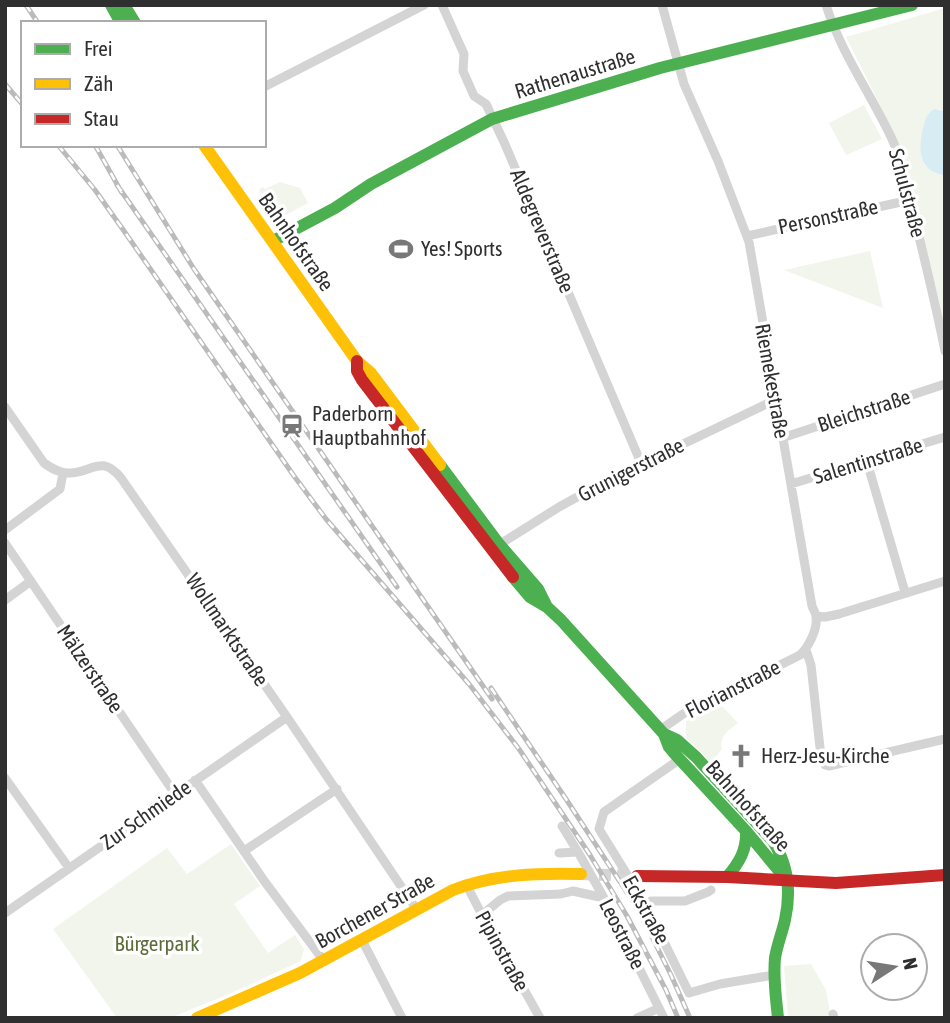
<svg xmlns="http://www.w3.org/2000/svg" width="950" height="1023" viewBox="0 0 950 1023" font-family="'Asap Condensed',sans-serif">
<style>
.green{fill:#f2f5ec}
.water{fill:#d8edf3}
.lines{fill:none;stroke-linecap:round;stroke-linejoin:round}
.secondary-tunnel{stroke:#d5d5d5;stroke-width:12;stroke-dasharray:12 6;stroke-linecap:butt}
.street{stroke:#d4d4d4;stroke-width:9}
.fast{stroke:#4caf50;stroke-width:12}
.slow{stroke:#ffc107;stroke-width:12}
.jam{stroke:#c62828;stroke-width:12}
.rail-casing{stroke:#bbb;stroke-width:5}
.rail{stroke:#fff;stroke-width:2.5;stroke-dasharray:8;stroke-linecap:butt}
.labels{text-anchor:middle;stroke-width:7;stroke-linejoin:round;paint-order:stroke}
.street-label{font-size:21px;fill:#2f2f2f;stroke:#fff}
.poi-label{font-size:21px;fill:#2f2f2f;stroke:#fff;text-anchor:start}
.park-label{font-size:21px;fill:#5a6d39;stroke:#fff}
</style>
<rect width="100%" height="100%" fill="#fff"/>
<path class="green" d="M945 8V111L939 109 924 122C921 145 914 172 945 175V329L904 160 895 135 846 37Z
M864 105 882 139 846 155 829 123Z
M280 182 300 188 308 203 284 216 277 217 261 197 259 190 262 187 265 189Z
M870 251 883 308 784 270Z
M721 705 738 723C729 730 719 736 722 749L714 759 734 782 732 784 686 737V721Z
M231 844 260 886 234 904 268 953 295 935 304 949 301 961 229 994 170 1018H117L53 929 167 848 187 874Z
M811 964 826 990 831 1018H788L784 966Z"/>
<path class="water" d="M934 109 945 111V175C921 173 918 153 922 133 924 123 925 115 934 109Z"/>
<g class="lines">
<path class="secondary-tunnel" d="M581 874 637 876"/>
<path class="street" d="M442 5 464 54 463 71 474 96 486 104 504 142 641 463
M826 5C841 53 871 94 892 139 903 163 908 190 914 216 925 261 936 306 945 351
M264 87 424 5
M747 236 910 200
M5 407 44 463C51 468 60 474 70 473 93 472 101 454 121 478L287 717 417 910
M782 438 945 384
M867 462 905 592
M791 484 945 437
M5 530 60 489 63 473
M5 543 175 794
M494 548 559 507 610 479 777 399
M5 600 31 581
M817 616 825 617 839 614 945 581
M806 650 811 665 821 757 825 765 829 766 945 739
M660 730 683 714 800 655C808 648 818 629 816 617 816 613 813 609 812 606L749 242 718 161 684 84 662 5
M680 759 604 812 599 829 646 905 689 993 720 984 774 975
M5 778 69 868
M195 780 265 882 324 961
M562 826 578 852
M244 851 337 789
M559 853 578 852 604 898 664 1018
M466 884 482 915 540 1018
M646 905 651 901H685L708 892 711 890
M5 913 287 717
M482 915 500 900 508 896 561 894 573 891 604 898
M362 940 402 1018
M833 1014 834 1018
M637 1018 659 1008"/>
<path class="fast" d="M111 5 121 23
M124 5 135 23
M273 241 335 208 371 184 492 119 660 68 912 5
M440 465 499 544 538 589 547 607
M513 577 530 597 547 607 561 620 664 734 677 740 696 757 773 841C788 865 791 893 785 920 782 933 777 945 775 958 773 978 776 998 778 1018
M664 734 669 747 674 753 746 831 785 878
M727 877C739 863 747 850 746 831"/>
<path class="slow" d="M204 145 357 361 371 373 440 465
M197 1018 300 973 453 890C495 874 537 873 581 874"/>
<path class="jam" d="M357 361V371L362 380 513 577
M637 876 727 877 836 883 945 875"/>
<g class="rail-casing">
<path id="rail" d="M26 5 38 23
M5 84 23 105
M58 145 95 190 124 231 294 476 326 519 469 684 519 749 590 855 627 916 666 990 678 1018
M95 145 122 193
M117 145 194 269 492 699
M117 185 397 587
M491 688 566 799 639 911 671 975 690 1018"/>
</g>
<use href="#rail" class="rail"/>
</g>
<defs>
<g id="stadium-bare" transform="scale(1.89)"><path d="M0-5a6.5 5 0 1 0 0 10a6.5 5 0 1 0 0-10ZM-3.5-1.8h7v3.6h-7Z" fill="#787878" stroke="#fff" stroke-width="2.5" paint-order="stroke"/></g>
<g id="station-bare" transform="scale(1.89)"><path d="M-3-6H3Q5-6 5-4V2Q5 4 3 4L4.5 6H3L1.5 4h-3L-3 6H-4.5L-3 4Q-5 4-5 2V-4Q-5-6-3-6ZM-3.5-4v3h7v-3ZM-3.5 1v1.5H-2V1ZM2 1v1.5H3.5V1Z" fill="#787878" stroke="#fff" stroke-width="2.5" paint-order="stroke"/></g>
<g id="church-bare" transform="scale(1.89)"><path d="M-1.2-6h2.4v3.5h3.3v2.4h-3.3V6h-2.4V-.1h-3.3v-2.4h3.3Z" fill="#787878" stroke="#fff" stroke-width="2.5" paint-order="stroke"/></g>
</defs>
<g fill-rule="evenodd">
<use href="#stadium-bare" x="401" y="249"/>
<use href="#station-bare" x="292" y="426"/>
<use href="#church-bare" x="741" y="756"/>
</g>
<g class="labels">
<g class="street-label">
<text transform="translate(575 74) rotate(-17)" y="7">Rathenaustraße</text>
<text transform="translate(907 193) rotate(75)" y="7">Schulstraße</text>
<text transform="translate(828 217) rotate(-12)" y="7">Personstraße</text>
<text transform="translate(542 231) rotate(67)" y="7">Aldegreverstraße</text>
<text transform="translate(296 242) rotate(55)" y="7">Bahnhofstraße</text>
<text transform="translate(772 381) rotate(80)" y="7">Riemekestraße</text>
<text transform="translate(864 411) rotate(-18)" y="7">Bleichstraße</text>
<text transform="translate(868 461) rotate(-17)" y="7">Salentinstraße</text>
<text transform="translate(631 470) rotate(-27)" y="7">Grunigerstraße</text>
<text transform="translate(227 630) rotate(56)" y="7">Wollmarktstraße</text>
<text transform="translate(90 669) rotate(56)" y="7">Mälzerstraße</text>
<text transform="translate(733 689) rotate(-27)" y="7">Florianstraße</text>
<text transform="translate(748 806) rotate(48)" y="7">Bahnhofstraße</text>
<text transform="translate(146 815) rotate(-35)" y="7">Zur Schmiede</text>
<text transform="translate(646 910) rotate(61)" y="7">Eckstraße</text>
<text transform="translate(375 911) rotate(-29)" y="7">Borchener Straße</text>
<text transform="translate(622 934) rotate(63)" y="7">Leostraße</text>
<text transform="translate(502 951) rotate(61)" y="7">Pipinstraße</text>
</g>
<g class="poi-label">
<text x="421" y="256">Yes! Sports</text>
<text x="312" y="421">Paderborn<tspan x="312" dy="24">Hauptbahnhof</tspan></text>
<text x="761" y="763">Herz-Jesu-Kirche</text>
</g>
<g class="park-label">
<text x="157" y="951">Bürgerpark</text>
</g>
</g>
<rect width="950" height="1023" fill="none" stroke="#2f2f2f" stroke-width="14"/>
<rect x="21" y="21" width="245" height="126" fill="#ffffff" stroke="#acacac" stroke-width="2"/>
<rect x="35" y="44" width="35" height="10" fill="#4caf50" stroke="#acacac" stroke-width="2"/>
<text x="84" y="56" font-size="21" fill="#2f2f2f">Frei</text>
<rect x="35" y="79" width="35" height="10" fill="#ffc107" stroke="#acacac" stroke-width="2"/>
<text x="84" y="91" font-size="21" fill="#2f2f2f">Zäh</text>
<rect x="35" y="114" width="35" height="10" fill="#c62828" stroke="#acacac" stroke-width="2"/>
<text x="84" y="126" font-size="21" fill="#2f2f2f">Stau</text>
<g transform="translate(894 967) rotate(78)"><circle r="33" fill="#ffffff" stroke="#acacac" stroke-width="2"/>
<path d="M0-5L12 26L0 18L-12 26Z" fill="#787878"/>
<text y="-10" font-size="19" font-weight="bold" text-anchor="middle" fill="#2f2f2f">N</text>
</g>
</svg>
